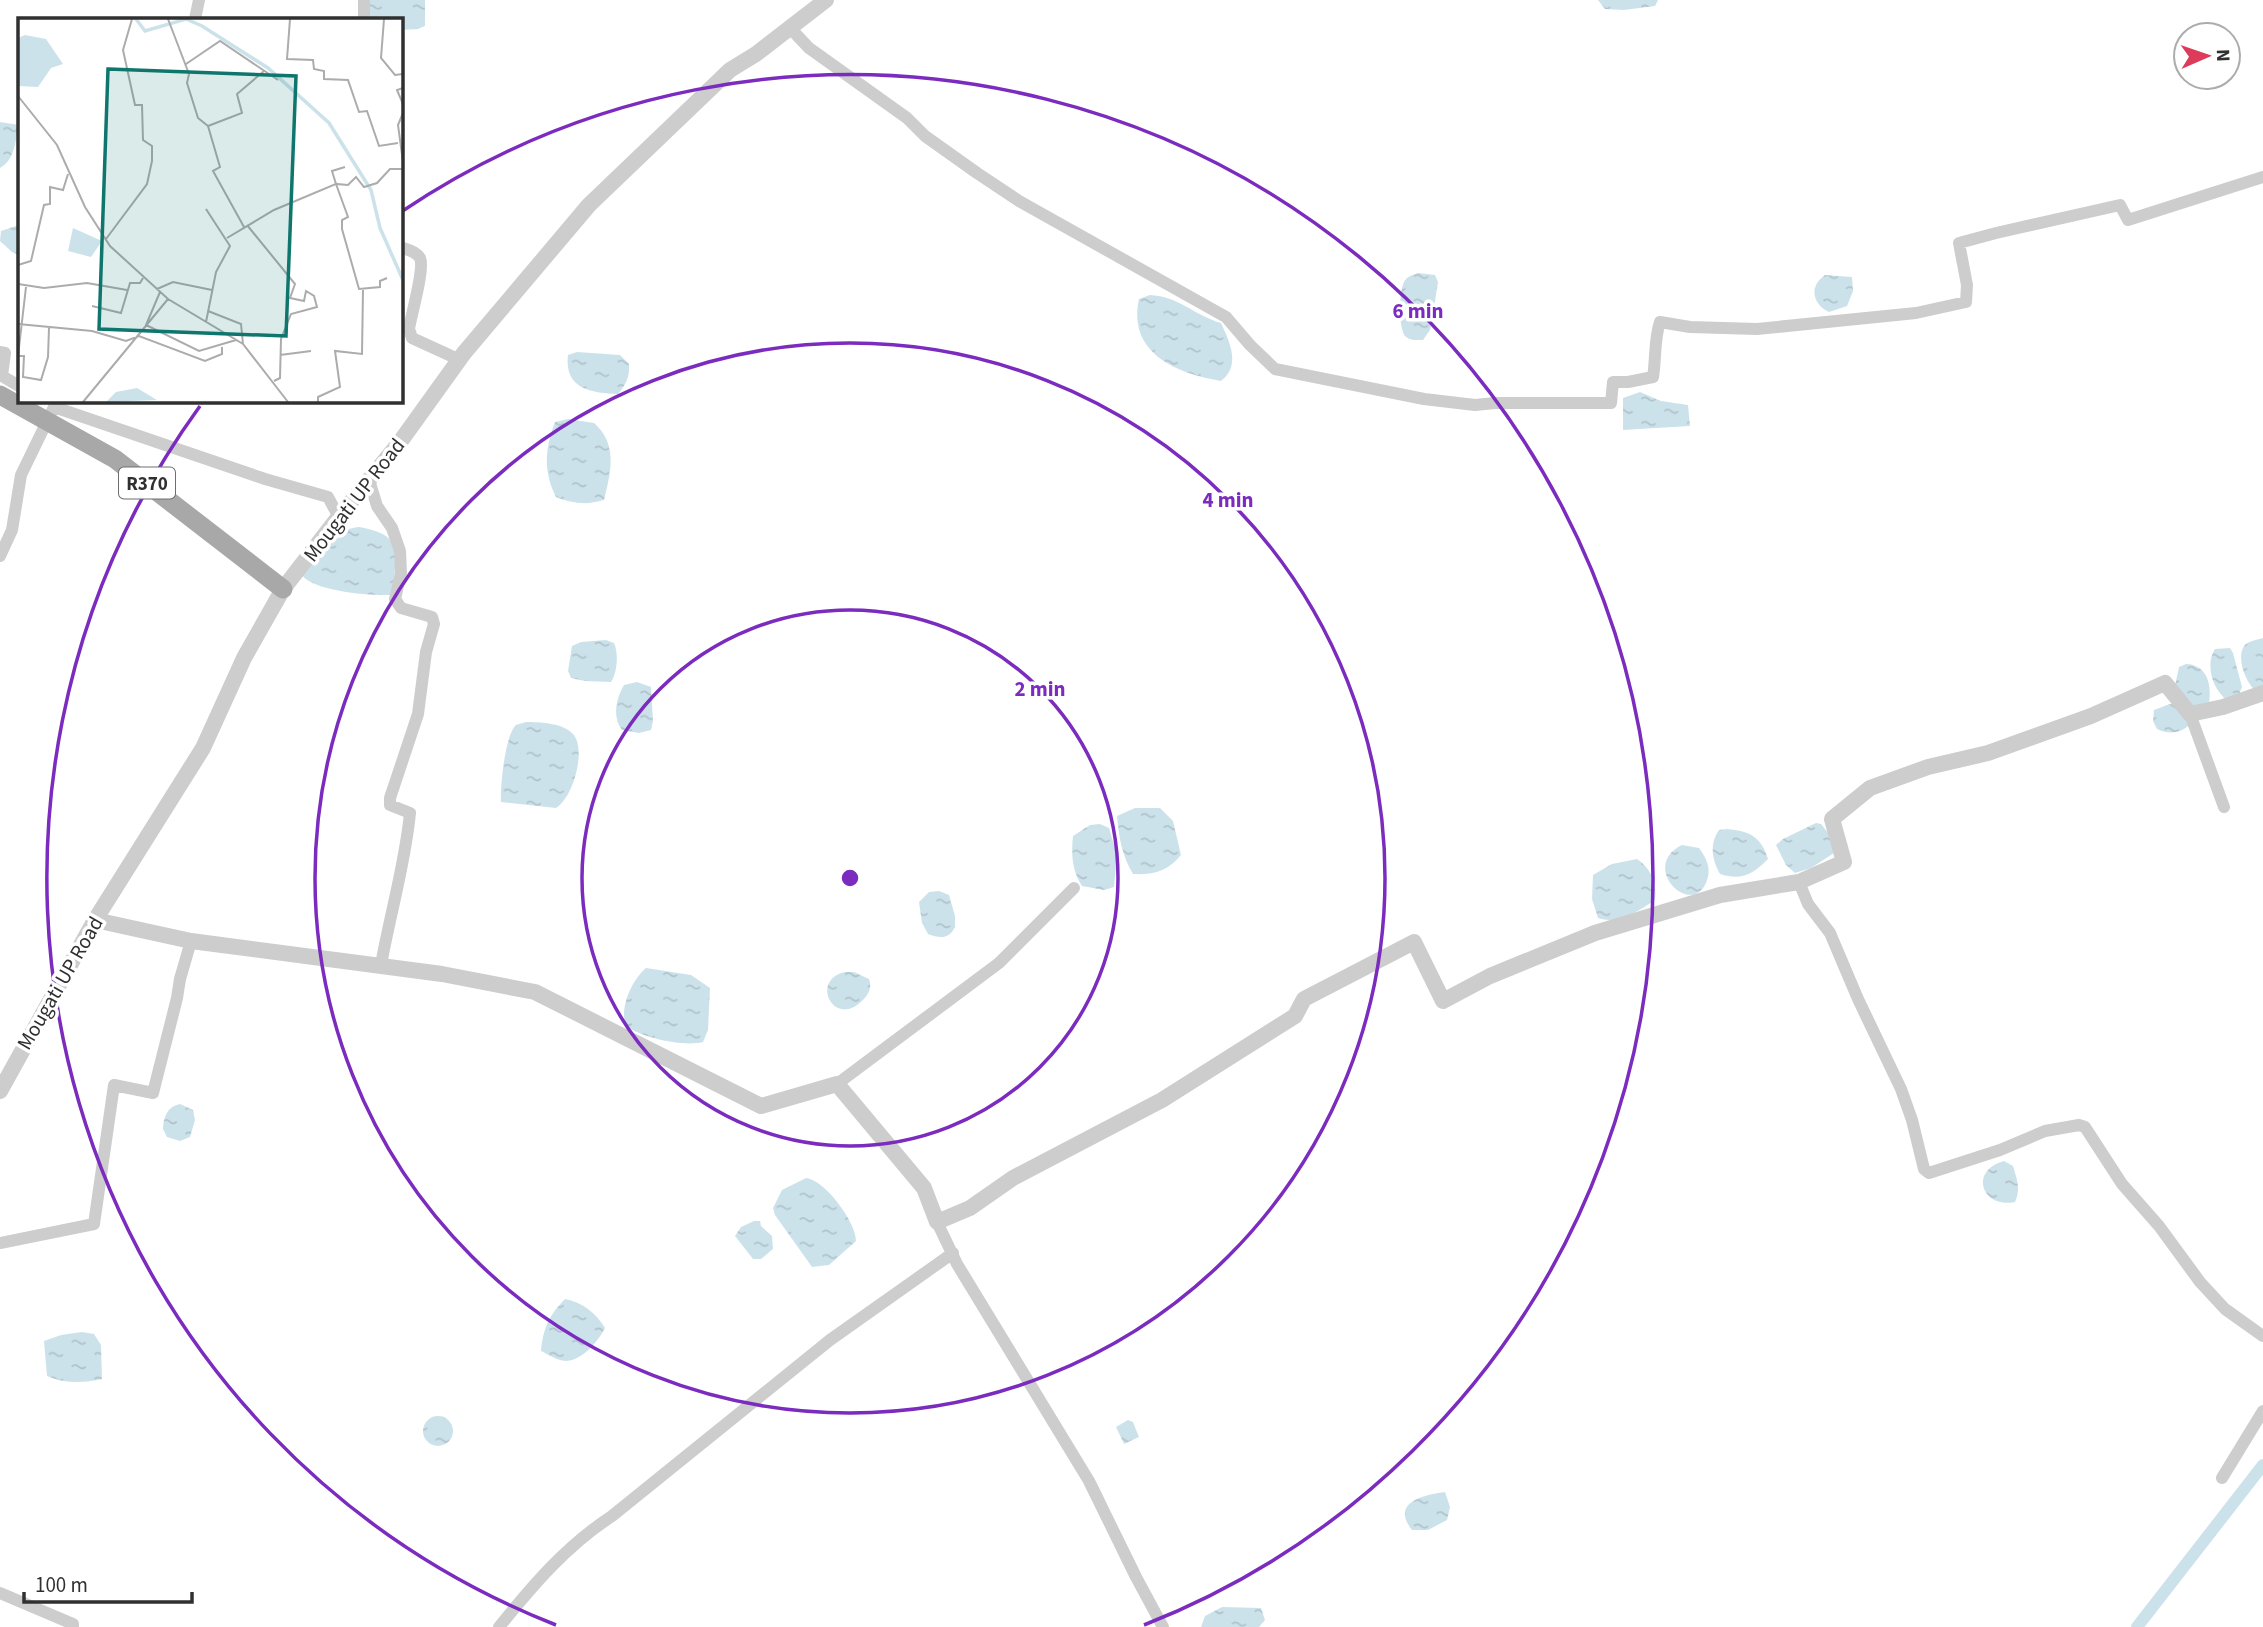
<svg xmlns="http://www.w3.org/2000/svg" width="2263" height="1627" viewBox="0 0 2263 1627" font-family="'Source Sans 3',sans-serif">
<style>
.water{fill:url(#water-ripples)}
.lines{fill:none;stroke-linecap:round;stroke-linejoin:round}
.canal{stroke:#cce2eb;stroke-width:12}
.minor{stroke:#cdcdcd;stroke-width:12}
.tertiary{stroke:#cdcdcd;stroke-width:16}
.primary{stroke:#a8a8a8;stroke-width:19}
.ring{fill:none;stroke:#7b2cbf;stroke-width:3.5}
.labels{text-anchor:middle;stroke-width:7;stroke-linejoin:round;paint-order:stroke}
.shield{fill:#fff;stroke:#6e6e6e;stroke-width:2}
.shield-label{font-size:19px;font-weight:bold;fill:#303030}
.street-label{font-size:21px;fill:#303030;stroke:#fff}
.inset-river{fill:none;stroke:#cce2eb;stroke-width:3.5}
.inset-road{fill:none;stroke:#acacac;stroke-width:2}
.view{fill:#0f766e;fill-opacity:0.15;stroke:#0f766e;stroke-width:3.5}
.inset-edge{fill:none;stroke:#303030;stroke-width:3.5}
.centre{fill:#7b2cbf;stroke:#fff;stroke-width:3.5}
.ring-label{font-size:21px;text-anchor:middle;font-weight:bold;fill:#7b2cbf;stroke:#fff;stroke-width:7;stroke-linejoin:round;paint-order:stroke}
</style>
<defs>
<pattern id="water-ripples" width="26" height="14" patternUnits="userSpaceOnUse" patternTransform="scale(1.75)"><rect width="26" height="14" fill="#cce2eb"/><path d="M2 4q2-2 4 0t4 0M15 11q2-2 4 0t4 0" fill="none" stroke="#b0c2ca"/></pattern>
</defs>
<rect width="100%" height="100%" fill="#fff"/>
<path class="water" d="M369 0H425V26L418 29 401 30V19H370Z
M1598 0H1658L1655 6 1624 10 1605 9Z
M0 122 19 125C15 141 15 160 0 168Z
M19 225V255L12 252 0 241 1 231Z
M1418 273 1435 275 1438 282 1432 320 1430 330 1423 340C1417 340 1411 341 1406 337 1398 330 1399 291 1404 282 1407 276 1413 275 1418 273Z
M1825 275 1852 277 1853 291 1847 306 1829 312C1812 304 1809 286 1825 275Z
M1150 295C1178 296 1194 315 1221 323 1230 342 1241 366 1221 381 1177 374 1127 353 1139 299Z
M577 352 620 355 629 364C630 376 626 385 618 394 590 393 564 388 568 355Z
M1640 392 1661 401 1688 405 1690 426 1623 430V398Z
M568 419 594 423C618 444 611 472 604 500 587 505 573 504 556 497 543 471 545 449 555 422Z
M359 527C405 535 396 552 393 590L390 595C371 596 312 591 302 575 319 554 330 530 359 527Z
M2263 638V688L2256 691C2246 683 2237 660 2243 648 2246 641 2256 640 2263 638Z
M606 640 614 643C619 654 617 673 611 682L585 681 571 678 568 671 572 646 581 642Z
M2230 648 2233 653 2242 687 2238 697 2227 700C2212 689 2205 664 2215 649Z
M2186 664C2207 665 2212 684 2209 703L2194 709 2175 686 2179 667Z
M637 682 651 687 653 721 651 730 639 733 622 730C612 717 616 699 624 685Z
M2170 704 2178 705 2188 720V726C2179 734 2167 734 2157 729L2153 721 2154 710Z
M526 722C540 722 563 723 573 734 587 749 573 798 556 808L501 802C500 787 505 735 516 725 517 725 525 722 526 722Z
M1135 808H1160L1173 821 1181 855C1168 871 1154 875 1133 874 1122 855 1119 839 1117 816Z
M1816 823 1821 824 1829 834 1834 853 1811 868 1795 873 1786 865 1776 845 1783 839Z
M1100 824 1109 828 1117 855 1114 887 1104 890 1082 886C1072 871 1071 854 1073 836L1090 825Z
M1727 829C1749 831 1761 836 1768 859 1753 874 1742 881 1720 874 1712 860 1709 844 1719 830Z
M1682 845 1699 848C1707 859 1712 869 1706 883 1690 918 1639 866 1682 845Z
M1637 859C1651 868 1657 883 1655 900 1638 911 1619 925 1598 918L1592 899 1593 875 1612 864Z
M939 891 949 895 955 916V927C949 940 939 938 928 934L922 923 919 902 929 892Z
M646 968 691 975 710 988 708 1030 703 1042C684 1047 642 1038 626 1026 619 1008 632 980 646 968Z
M845 972H854L869 979C872 987 869 994 863 1000 834 1030 809 980 845 972Z
M180 1104 193 1110 195 1120 190 1137 180 1141 167 1137 163 1129C164 1116 167 1107 180 1104Z
M2004 1161 2013 1166C2017 1180 2021 1188 2015 1202 1981 1209 1969 1170 2004 1161Z
M806 1178C825 1180 856 1222 856 1241L829 1265 812 1267 775 1215 773 1208 782 1190Z
M754 1221H760L761 1226 772 1236 773 1249 761 1259H753L735 1236 741 1227Z
M565 1299C582 1302 596 1313 605 1328 599 1340 583 1360 567 1361 558 1361 549 1355 541 1351 543 1329 549 1315 565 1299Z
M82 1332 94 1334 101 1345 102 1379C84 1383 65 1384 47 1376L44 1341 61 1335Z
M423 1431a15 15 0 1 1 30 0a15 15 0 1 1-30 0Z
M1128 1420 1133 1422 1139 1437 1124 1444 1116 1427Z
M1445 1492 1450 1507 1447 1520 1428 1530H1412C1390 1502 1424 1495 1445 1492Z
M1222 1607 1261 1608 1265 1620 1259 1627H1201L1205 1616Z"/>
<g class="lines">
<path class="canal" d="M2137 1627 2263 1465"/>
<path class="minor" d="M195 19 199 0
M364 19V0
M790 28 809 48 907 118 925 136 977 173 1019 201 1226 317 1250 345 1275 369 1424 399 1475 405 1495 403H1611L1613 382H1628L1653 377C1656 359 1654 339 1660 322L1690 327 1757 329 1916 313 1966 302 1967 285 1959 243 1996 233 2120 205 2128 220 2263 177
M401 247C407 250 416 251 420 258 425 269 411 315 409 329L412 338 460 360
M0 352 5 353 2 376 19 386
M369 480 377 506 392 528 400 551 401 573 395 599 401 608 432 617 434 624 426 652 418 714 390 798V805L410 813C405 865 390 914 381 965
M0 556 12 530 21 475 54 407 265 479 328 497 335 510 341 514
M2190 714 2224 807
M1799 882 1808 904 1830 933 1858 999 1901 1089 1912 1120 1924 1169 1929 1173 2000 1150 2045 1131 2079 1125 2085 1127 2122 1184 2159 1226 2200 1282 2225 1309 2263 1336
M837 1084 999 963 1074 888
M937 1222 957 1264 1089 1481 1136 1577 1163 1627
M0 1243 94 1224 114 1085 153 1093 177 998 180 979 191 941
M2222 1478 2263 1411
M0 1593 73 1624V1627
M499 1627C533 1585 566 1546 612 1516L830 1340 953 1253"/>
<path class="tertiary" d="M95 920 191 941 442 974 535 992 761 1106 837 1084 924 1188 937 1222 970 1208 1013 1178 1162 1100 1295 1016 1304 999 1414 942 1443 1001 1490 976 1595 933 1720 895 1799 882 1844 862 1832 819 1870 788 1928 767 1988 753 2091 716 2165 683 2190 714 2223 707 2263 693
M0 1091 95 920 203 748 244 658 283 589 341 514 400 442 464 353 589 205 730 70 756 54 826 0"/>
<path class="primary" d="M0 395 115 459 283 589"/>
</g>
<g class="ring">
<circle cx="850" cy="878" r="268"/>
<circle cx="850" cy="878" r="535"/>
<path d="M556 1625A803 803 0 0 1 200 406M401 212A803 803 0 1 1 1144 1625"/>
</g>
<g class="labels">
<rect class="shield" x="119" y="467.5" width="56" height="31" rx="5"/>
<g class="shield-label">
<text x="147" y="490">R370</text>
</g>
<g class="street-label">
<text transform="translate(354 500) rotate(-52)" y="7">Mougati UP Road</text>
<text transform="translate(60 983) rotate(-60)" y="7">Mougati UP Road</text>
</g>
</g>
<g transform="translate(18 18)">
<rect width="385" height="385" fill="#fff"/>
<path d="M7 17 28 21 45 46 33 50 20 69 0 68V20ZM55 210 84 223 73 239 50 233ZM119 370 139 382 88 384 98 374Z" fill="#cce2eb"/>
<path class="inset-river" d="M118 1 127 13 168 1 184 8 250 50 311 105 353 172 362 210 385 262"/>
<path class="inset-road" d="M150 1 171 56 169 65 180 100 190 108 202 149 195 153 226 209M272 1 269 41 295 42 296 51 306 53V61L330 62 341 94 349 93 361 128 380 125M366 1 363 40 377 57 385 56M168 46 202 23 260 62M385 70 379 72 385 86M0 78 39 127 67 189 92 228 150 281 225 326 270 384M385 95 380 107 385 144M190 108 224 95 219 76 246 53M229 207 277 266 272 280 286 283 288 273 296 278 299 289 273 296 263 321 262 360 256 363M209 220 256 192 318 166 314 153 327 149M88 221 129 166 134 143V128L125 122 124 87H117L105 32 114 1M0 247 13 243 26 187 32 186V169L45 172 50 156M369 260 362 263V269L341 271 324 211V202L330 199 318 166 330 167 338 159 346 169 359 165 372 151H385M0 266 26 270 69 265 109 272M8 269 0 338H6L5 359 23 362 30 339 31 310M139 271 155 264 194 272M142 274 128 307 181 333 218 322M74 288 103 295 112 265H122L125 260M190 293 223 306 225 326M188 304 198 254 212 228 188 191M0 306 74 313 108 323 121 318 187 343 204 336V329M262 337 293 333M65 384 150 281M300 384V379L322 369 317 333 344 336 345 272"/>
<path class="view" d="M90 51 278 58 268 318 81 311Z"/>
<rect width="385" height="385" class="inset-edge"/>
</g>
<circle cx="850" cy="878" r="10" class="centre"/>
<g class="ring-label">
<text x="1418" y="318">6 min</text>
<text x="1228" y="507">4 min</text>
<text x="1040" y="696">2 min</text>
</g>
<g transform="translate(2207 56) rotate(88)"><circle r="33" fill="#ffffff" stroke="#acacac" stroke-width="2"/>
<path d="M0-5L12 26L0 18L-12 26Z" fill="#dc3c59"/>
<text y="-10" font-size="19" font-weight="bold" text-anchor="middle" fill="#303030">N</text>
</g>
<path d="M24 1592v10h168v-10" fill="none" stroke="#303030" stroke-width="3.5"/>
<text x="35" y="1592" font-size="21" fill="#303030" stroke="#ffffff" stroke-width="5" paint-order="stroke">100 m</text>
</svg>
